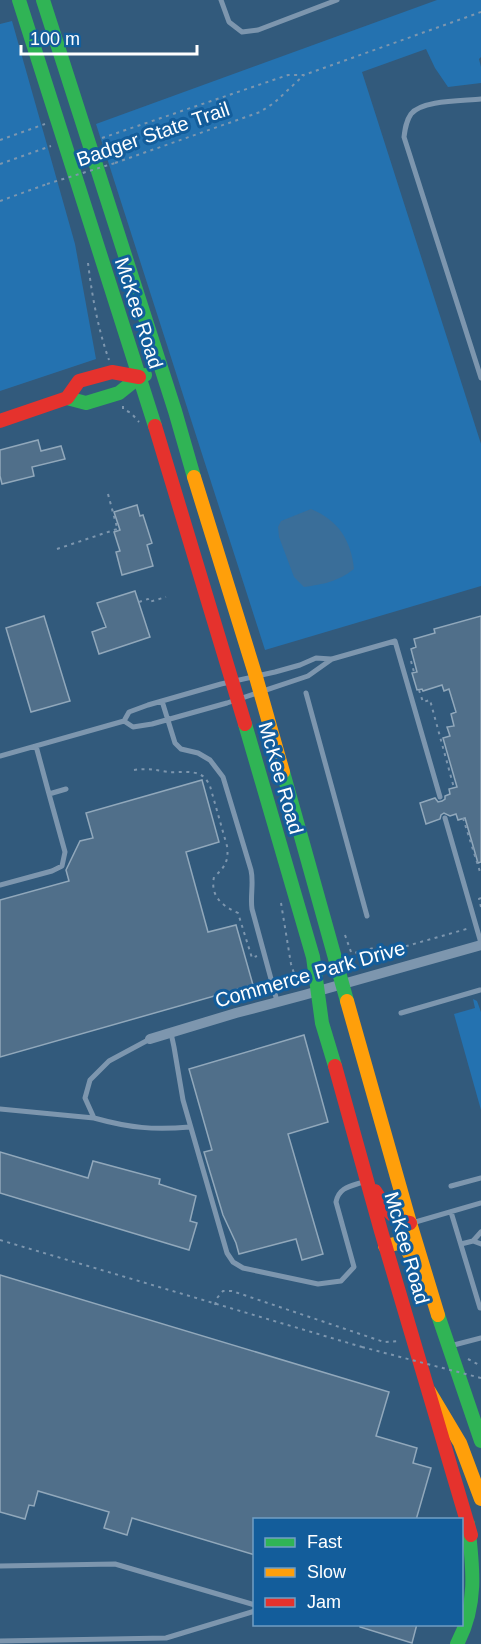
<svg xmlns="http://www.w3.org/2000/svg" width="481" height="1644" viewBox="0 0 481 1644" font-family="Arial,sans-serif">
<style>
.green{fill:#2472b0}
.water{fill:#3a6e99}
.building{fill:#506f8a;stroke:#91a8bb;stroke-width:1.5}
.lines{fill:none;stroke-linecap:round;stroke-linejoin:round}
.path{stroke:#7d96ae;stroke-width:2;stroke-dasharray:3 4.5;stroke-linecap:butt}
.lane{stroke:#7d96ae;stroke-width:5}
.street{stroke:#7d96ae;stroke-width:10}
.fast{stroke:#30b455;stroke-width:14}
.slow{stroke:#ff9f0a;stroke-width:14}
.jam{stroke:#e5322d;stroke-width:14}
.path-bridge{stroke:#7d96ae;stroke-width:2;stroke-dasharray:3 4.5;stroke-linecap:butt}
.labels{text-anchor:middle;stroke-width:6;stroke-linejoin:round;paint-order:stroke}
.street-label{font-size:20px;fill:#fff;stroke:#135d9b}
</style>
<rect width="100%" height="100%" fill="#325a7c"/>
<path class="green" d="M437 0H481V57L479 59 481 67V83L448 87 435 68 426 49 362 72 481 444V586L265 650 96 124Z
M12 21 75 244 96 359 0 391V24Z
M473 999 477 1001 481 1012V1110L454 1014 475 1008Z"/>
<path class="water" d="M311 509C338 520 351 540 354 569 337 582 324 584 304 587L294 577 279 537 278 527 281 521Z"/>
<path class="building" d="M38 440 41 451 61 446 65 459 32 467 34 476 2 484 0 476V450Z
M137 505 140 516 143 515 152 543 147 545 153 566 122 575 116 552 120 551 114 532 120 530 114 512Z
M135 591 150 637 99 654 92 632 106 627 97 603Z
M44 616 70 701 31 712 6 628Z
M481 616V862L478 863 465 818 458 820 456 814 450 816 444 813 441 815 440 819 426 824 420 803 435 798 438 802 442 801 445 799V796L450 794 449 789 457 787 443 738 450 736 447 727 454 726 451 714 456 712 449 689 444 691 442 685 423 691 422 689 417 690 412 673 417 672 411 649 416 647 414 639 435 633 434 629Z
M202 780 219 842 186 852 208 932 236 925 253 985 0 1057V900L69 881 66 870 80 841 93 838 86 813Z
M304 1035 328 1122 288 1134 323 1254 302 1260 296 1239 239 1254 236 1243 223 1215 204 1152 212 1150 189 1069Z
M0 1152 88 1178 93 1161 160 1179 159 1184 196 1196 190 1221 197 1223 189 1250 0 1193Z
M0 1275 389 1392 376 1436 417 1448 413 1463 431 1468 416 1520H255V1555L132 1518 127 1535 104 1528 109 1512 38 1491 34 1506 29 1505 25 1519 0 1512Z
M360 1624H417L412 1643 360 1627Z"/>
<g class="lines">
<path class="path" d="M102 138 288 75H304L481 12
M0 140 45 124
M115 163 260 112 274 103 304 75
M0 164 51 146
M0 201 47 184
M88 263C92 296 98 329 109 360
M123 406V409L131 413 139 422
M108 494 118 531
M57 549 117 529
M139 602 148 599 149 602 166 597
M411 661 414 672
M419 690 423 702 430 700 454 788
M134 770C146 768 156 770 168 772 178 773 192 770 201 775 205 777 208 782 210 786L227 846C229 861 225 867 214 877 210 896 222 906 238 913L252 958 257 956
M463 818 481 875
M481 898 479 899 481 907
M281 903 291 964 298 986
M345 935 351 952 354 953 377 947 389 951 470 928
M0 1240 362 1347
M215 1305 217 1298 223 1291H232L384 1342 399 1341
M468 1359 481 1366"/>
<path class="lane" d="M221 0 229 22 242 32 258 30 337 0
M481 99C463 101 422 100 411 114 406 121 405 129 404 137L481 378
M306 693 367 916
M162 701 175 743 181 749 198 753 210 760 223 777 251 870C254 883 250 896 252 909L277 1001
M124 721 133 727 152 724 227 703 308 676 332 659 395 641 440 797
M36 746 49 794 66 789
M0 756 124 721 129 712 148 705 221 684 275 672 300 665 316 658 331 659
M445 818 481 943
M0 885 52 871 62 866 65 852 49 794
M401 1013 480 990
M171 1033 174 1047 183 1100 227 1253 233 1262 243 1268 318 1284 341 1281 354 1267 336 1202C339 1186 353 1186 366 1181
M150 1039 109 1061 90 1080 85 1098 94 1118C130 1128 153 1130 190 1127
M0 1109 94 1118
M451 1186 481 1178
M451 1212 480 1308H481
M412 1223 481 1203
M473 1241 481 1232
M461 1244 473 1241 481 1244
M450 1346 481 1338
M0 1566 115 1564 255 1605
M0 1641 166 1638 255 1611"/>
<path class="street" d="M150 1039 236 1013 304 995 481 945"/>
<path class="fast" d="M19 0 155 426
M43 0 175 411 194 477
M67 398 86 403 119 393 139 377 145 375
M245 724 313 957 322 1023 335 1066
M283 772 347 1001
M438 1315 481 1441
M457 1644C478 1605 473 1567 468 1524"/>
<path class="slow" d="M194 477 256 677 283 772
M347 1001 410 1223 438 1315
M385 1246 399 1243 406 1248 417 1267
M429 1391 460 1443 481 1499"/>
<path class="jam" d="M0 421 67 398 79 381 112 372 139 377
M155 426 245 724
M335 1066 381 1231 471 1535
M375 1191C384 1205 392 1221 410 1223"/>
<path class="path-bridge" d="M47 184 115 163
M362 1347 481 1378"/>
</g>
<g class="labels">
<g class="street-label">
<text transform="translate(153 134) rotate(-19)" y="7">Badger State Trail</text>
<text transform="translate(139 313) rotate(72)" y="7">McKee Road</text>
<text transform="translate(281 778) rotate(74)" y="7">McKee Road</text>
<text transform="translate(310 974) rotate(-16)" y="7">Commerce Park Drive</text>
<text transform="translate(407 1248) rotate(74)" y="7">McKee Road</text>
</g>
</g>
<rect x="253" y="1518" width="210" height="108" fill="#135d9b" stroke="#719ec3" stroke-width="1.5"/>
<rect x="265" y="1538" width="30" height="9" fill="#30b455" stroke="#719ec3" stroke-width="1.5"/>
<text x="307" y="1548" font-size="18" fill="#ffffff">Fast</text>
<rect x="265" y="1568" width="30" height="9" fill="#ff9f0a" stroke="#719ec3" stroke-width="1.5"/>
<text x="307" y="1578" font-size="18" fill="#ffffff">Slow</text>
<rect x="265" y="1598" width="30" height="9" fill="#e5322d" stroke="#719ec3" stroke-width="1.5"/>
<text x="307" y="1608" font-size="18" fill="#ffffff">Jam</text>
<path d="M21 45v9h176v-9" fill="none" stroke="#ffffff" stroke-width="3"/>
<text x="30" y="45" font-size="18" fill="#ffffff" stroke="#135d9b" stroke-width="4.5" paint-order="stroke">100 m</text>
</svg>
